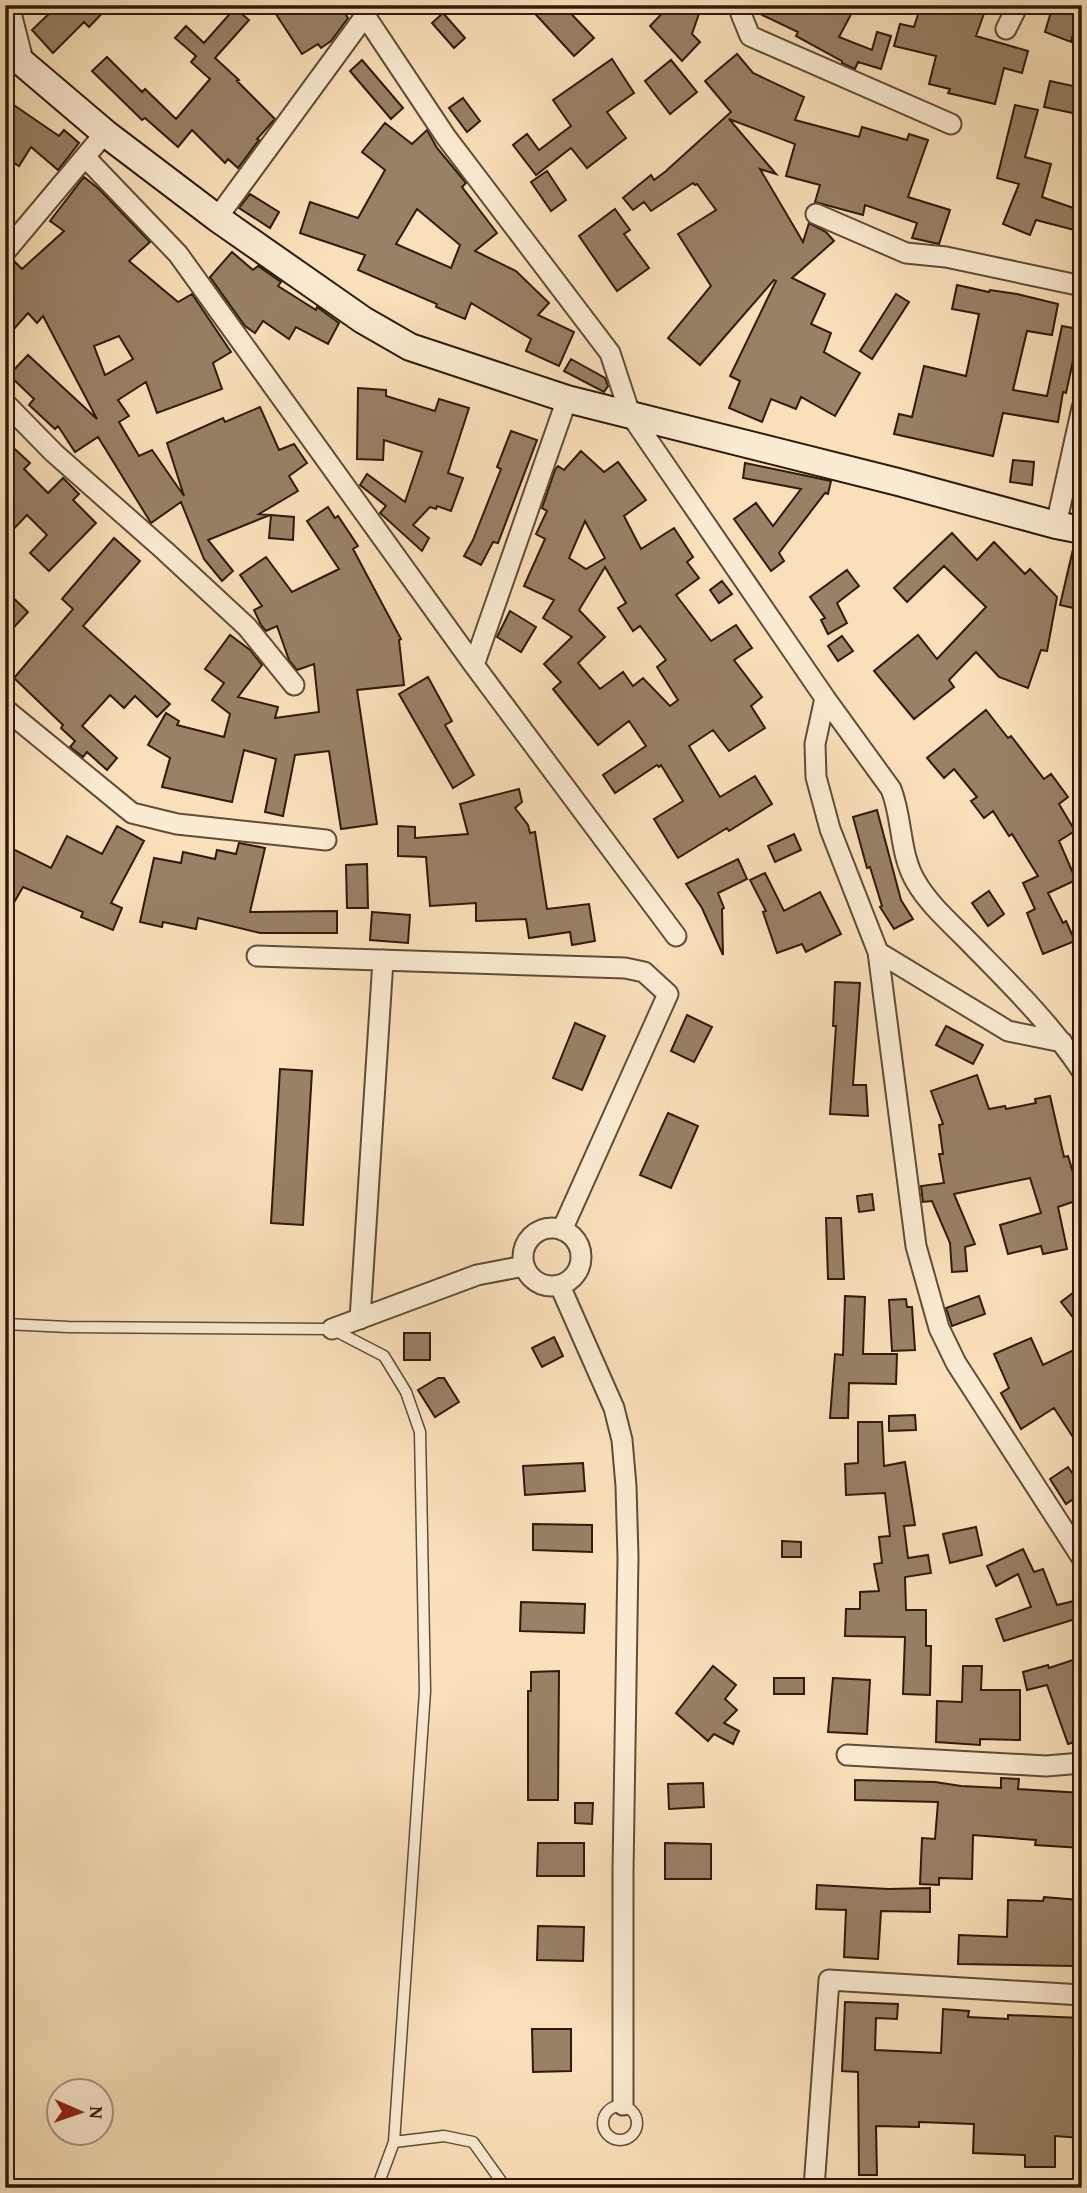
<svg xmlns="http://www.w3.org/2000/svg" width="1087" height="2193" viewBox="0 0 1087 2193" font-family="'Gentium Book Plus',serif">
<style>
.building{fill:#988166;stroke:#2e1b0b;stroke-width:2;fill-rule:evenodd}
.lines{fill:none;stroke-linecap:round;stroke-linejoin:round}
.lane-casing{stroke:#614c37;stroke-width:13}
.street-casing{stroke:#614c37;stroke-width:23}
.secondary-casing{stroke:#2e1b0b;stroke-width:30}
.lane{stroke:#fbebd2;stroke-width:10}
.street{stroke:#fbebd2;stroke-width:19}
.secondary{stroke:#fbebd2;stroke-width:26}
</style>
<rect width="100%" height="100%" fill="#f9e0ba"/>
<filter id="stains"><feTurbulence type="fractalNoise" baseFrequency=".00286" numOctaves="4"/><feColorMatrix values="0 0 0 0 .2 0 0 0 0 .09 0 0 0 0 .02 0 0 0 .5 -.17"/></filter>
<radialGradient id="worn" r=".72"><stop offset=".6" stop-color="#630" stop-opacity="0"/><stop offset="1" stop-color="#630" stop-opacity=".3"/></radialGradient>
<path class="building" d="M61 5H110L89 27 84 22 53 53 32 30 53 10 54 12Z
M270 5H340L348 18 331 41 321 48 318 44 302 54Z
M527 5H563L594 38 574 56Z
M670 5H702L692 34 700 42 682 61 650 26Z
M755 5H856L839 37 872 50 877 32 891 36 881 69 858 62 855 69 842 63V61L796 36 798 32 754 11Z
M921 5H987L976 36 1028 51 1022 73 1004 68 995 104 948 93 950 89 929 84 936 56 894 46 900 24 914 27Z
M1053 5H1081L1071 42 1045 32Z
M235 8 249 20 215 58 239 80 237 81 275 119 257 139 259 140 238 168 228 159 225 163 192 130 178 147 145 118 142 120 92 71 107 57 142 92 145 89 176 119 210 79 191 62 196 56 175 38 186 26 204 43Z
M443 13 465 38 454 48 432 23Z
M737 54 753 73 804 97 795 120 859 137 862 127 907 140 909 134 928 140 908 197 950 210 939 244 912 238 917 223 865 205 863 215 815 202 820 185 786 176 795 144 729 119 776 174 760 169 803 242 809 223 826 232 834 241 792 278 825 294 811 324 831 333 824 352 860 373 835 416 801 397 796 409 771 399 762 422 729 408 740 381 730 376 776 281 774 280 700 365 668 338 711 286 678 234 716 210 697 184 695 185 693 183 651 211 644 202 633 210 623 198 651 175 654 180 666 171 731 112 705 81Z
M612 59 634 93 607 112 626 138 587 168 571 148 536 175 513 145 527 134 539 150 571 126 553 100Z
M362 60 403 108 391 119 350 71Z
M671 60 697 92 670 114 645 81Z
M1050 81 1082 88V115L1044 107Z
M463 98 480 121 467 132 449 108Z
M5 99 59 136 64 130 79 143 58 170 31 147 19 166 5 157Z
M1015 105 1038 110 1025 157 1051 164 1042 197 1082 211V232L1036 220 1030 235 1003 224 1019 184 997 178Z
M385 123 412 144 427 130 437 148 466 183 462 187 497 233 475 251 516 271 549 303 538 315 574 332 559 366 526 351 531 339 471 303 465 319 436 307 437 304 358 270 365 255 300 233 310 202 358 218 385 170 362 152ZM417 209 460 245 451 268 396 244Z
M547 171 566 200 551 211 531 182Z
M84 177 99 189 150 242 129 261 178 302 192 294 231 352 213 363 222 389 157 413 146 382 118 400 129 416 119 422 139 456 152 450 184 496 167 443 223 418 225 422 260 407 279 450 294 444 307 463 289 476 298 491 259 514 270 515 208 540 233 571 222 581 204 559 181 502 151 523 98 437 75 452 58 426 55 429 29 405 34 399 9 375 28 355 97 419 43 316 37 323 28 313 5 339V273L15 262 22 269 64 231 50 221ZM119 336 133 359 105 375 94 346Z
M250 194 279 212 270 228 239 208Z
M615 209 630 230 624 234 649 268 617 291 579 236Z
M232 252 253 270 258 266 281 282 278 286 316 310 317 307 339 323 328 344 296 327 289 339 263 321 255 333 245 326 210 277Z
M957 285 989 292 990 290 1017 294 1058 304 1052 335 1027 331 1013 390 1047 396 1062 326 1078 329 1073 361 1066 393 1063 392 1058 422 1003 413 993 456 894 434 899 414 912 417 924 366 966 376 979 314 952 309Z
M896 294 909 302 872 359 860 351Z
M571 359 605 378 608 386 604 392 564 371Z
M358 388 386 390V396L435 411 439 399 469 408 448 473 463 478 451 511 437 506 436 509 430 507 413 525 429 538 422 551 380 513 386 506 360 485 367 474 405 502 422 452 384 440 383 460 357 459Z
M511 431 537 440 498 543 493 542 481 565 464 556 473 540 501 469 497 467Z
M5 440 30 463 24 469 48 493 63 478 79 494 73 500 96 523 49 571 30 553 47 535 27 515 5 538Z
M581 451 604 472 618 462 646 500 624 516 641 549 674 528 693 557 687 562 699 578 676 595 711 641 736 625 752 648 734 660 762 697 751 706 765 728 729 751 713 730 689 746 720 797 755 776 772 804 729 831 727 828 678 858 654 819 683 801 661 765 659 767 657 765 615 793 603 775 646 746 629 721 598 745 553 689 561 682 544 664 572 637 543 618 554 600 524 586 545 539 536 534 547 511 542 508 555 470 558 466 564 470ZM585 521 605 558 586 569 569 558ZM605 567 626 603 618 608 633 631 640 626 666 660 657 667 678 700 670 706 643 678 633 686 623 672 600 689 578 663 605 637 579 610Z
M1013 460 1034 462 1032 485 1010 482Z
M745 463 831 481 828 494 825 493 779 553 784 561 771 571 734 519 756 503 773 526 801 489 743 478Z
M328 507 335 518 338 516 358 546 353 549 401 639 399 640 404 685 357 690 377 824 341 829 329 751 295 755 283 816 265 812 276 759 244 750 232 802 162 787 170 758 148 745 166 713 179 721 177 725 224 737 230 714 212 700 224 683 205 669 230 635 250 650 262 665 238 697 278 707 275 718 319 712 314 664 297 670 289 660 277 626 266 631 261 625 254 610 262 606 240 575 266 557 292 592 339 569 307 521Z
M271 515 294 517 293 540 269 538Z
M952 533 977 560 994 542 1025 574 1030 569 1057 597 1047 651 1041 650 1028 688 999 677 976 652 949 680 954 687 914 719 874 671 918 635 937 659 986 607 944 566 907 602 894 588Z
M114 538 140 561 83 626 170 704 157 717 135 696 124 708 110 695 82 726 117 758 107 770 87 752 83 757 70 747 75 741 61 728 63 725 14 678 73 609 62 599Z
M1074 545H1082V610L1060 605Z
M847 570 859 586 837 603 847 623 828 634 821 620 825 618 810 597Z
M722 581 732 594 719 603 710 590Z
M5 590 28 612 5 637Z
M510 611 536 627 521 652 497 637Z
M842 636 853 651 838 661 828 646Z
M428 677 452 721 445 725 474 775 453 788 399 694Z
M986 710 1008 738 1011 736 1044 779 1051 774 1068 797 1059 804 1075 831 1059 841 1076 880 1048 893 1063 923 1066 921 1075 941 1043 954 1027 913 1035 909 1023 883 1038 876 1012 834 1009 836 993 811 984 818 971 801 977 797 954 769 944 778 927 758Z
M519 789 522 802 515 808 528 825 530 833 535 832 547 909 589 904 595 941 572 945 570 932 529 938 526 919 476 921V903L430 906 426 857 398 856V826L415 827V838L468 834 460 804Z
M877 810 901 900 913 919 894 929 880 907 882 906 870 867 867 868 853 817Z
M117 826 144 841 111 903 122 908 113 930 81 917 83 912 23 887 5 918V845L51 868 67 836 102 854Z
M794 834 801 850 775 862 768 846Z
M239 843 265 848 250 912 337 911V933H260L198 918 196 929 163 922 162 927 140 922 154 858 181 863 183 852 215 859 217 850 236 854Z
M738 859 747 879 718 893 724 908 722 909 723 955 702 908 686 884Z
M367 864 368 908H347L346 865Z
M765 873 784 911 820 892 841 934 806 952 802 944 777 953 763 912 766 911 750 880Z
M989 891 1004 914 988 926 972 903Z
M372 912 410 915 408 943 370 940Z
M835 982 860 983 853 1085H866L868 1116 830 1114 836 1026H833Z
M687 1015 712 1027 694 1062 671 1051Z
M575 1023 605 1036 582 1090 553 1078Z
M946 1026 983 1045 973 1064 936 1045Z
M280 1069 312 1071 303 1225 271 1223Z
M977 1075 989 1109 1005 1106 1006 1109 1036 1103 1035 1099 1050 1096 1064 1157 1068 1156 1081 1199 1058 1207 1067 1249 1043 1254 1041 1246 1008 1254 1000 1225 1041 1213 1030 1178 954 1194 975 1244 965 1247 967 1271 952 1272 950 1243 932 1201 923 1202 921 1186 944 1183 939 1154H943L939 1125 943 1124 931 1091Z
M668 1113 698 1126 671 1188 640 1175Z
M872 1194 874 1210 859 1212 857 1196Z
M826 1218H841L844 1279H828Z
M1082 1286V1329L1061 1302Z
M845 1296 865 1297 863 1354H897L896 1384 849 1383 848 1418H830L835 1354 843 1355Z
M979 1296 985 1314 952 1326 946 1308Z
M906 1299 907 1307H912L915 1350 892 1351 889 1300Z
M404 1333H430V1360H404Z
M554 1337 563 1356 542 1367 532 1348Z
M1031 1338 1043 1365 1082 1346V1451L1054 1408 1021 1429 1001 1393 1009 1388 994 1354Z
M438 1378H444L459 1402 435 1417 418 1390Z
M915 1415 916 1430 889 1431V1416Z
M858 1422H882L884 1466 905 1462 915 1525 904 1526 908 1558 928 1555 931 1573 905 1577 906 1610H926V1646H931L930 1695 903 1694 905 1637 845 1636 846 1609H860V1592L879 1591 874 1564 882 1563 879 1537 890 1536 885 1493 846 1495 845 1464 858 1463Z
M583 1463 585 1491 525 1495 523 1466Z
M1068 1467 1082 1487V1493L1066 1504 1050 1479Z
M533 1524 592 1525V1552L533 1550Z
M976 1527 982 1555 950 1563 943 1534Z
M782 1541 801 1542V1557H782Z
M1023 1549 1034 1572 1043 1569 1057 1605 1082 1599V1617L1004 1641 996 1619 1031 1607 1018 1574 996 1586 987 1566Z
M521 1602 585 1604 584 1633 520 1631Z
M1076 1659 1082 1678V1696L1077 1698 1082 1713V1740L1068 1744 1047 1685 1027 1690 1023 1672 1048 1665 1049 1668Z
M713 1666 736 1685 725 1699 737 1710 724 1723 739 1731 733 1744 714 1734 708 1741 676 1713Z
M963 1666H982L981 1690H1020V1740L980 1739V1745L936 1742 937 1701 962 1702Z
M559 1671 558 1800H528V1691H531V1672Z
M774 1678H804V1694H774Z
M833 1678 870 1680 867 1734 828 1732Z
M1001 1778 1019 1779 1018 1789 1082 1793V1848L1035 1845 1036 1840 973 1835 972 1879 939 1878V1885L920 1884 922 1838 935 1839 938 1802 855 1800V1780L935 1782 961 1786 1001 1788Z
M703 1783 704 1807 669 1809 668 1784Z
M575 1803H593L592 1824 575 1823Z
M538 1843H584V1876H537Z
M665 1843 711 1844V1879H665Z
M817 1885 888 1889 930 1888V1912L881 1911 878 1959 844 1957 846 1910 816 1909Z
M1044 1897 1079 1900 1073 1966 958 1964 959 1935 1007 1937 1008 1900 1043 1901Z
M538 1926 584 1927 583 1961 537 1960Z
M845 2002 898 2004 897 2019 876 2018 875 2050 941 2053 943 2009 969 2011 968 2017 1008 2019V2015L1082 2018 1080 2103 1082 2104V2138L1055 2136V2167H1025V2155L973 2153 974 2124 919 2122V2127L876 2126 877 2175H859L858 2072 842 2071Z
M532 2029H571V2071L533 2072Z"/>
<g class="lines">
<g class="lane-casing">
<path id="lane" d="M5 1324 68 1327 332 1329 384 1356 406 1392 420 1432 425 1691 394 2142 377 2188
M603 2123a17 17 0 1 1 34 0a17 17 0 1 1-34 0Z
M394 2142 444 2136 473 2142 506 2188"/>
</g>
<g class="street-casing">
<path id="street" d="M9 5 24 64
M358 5 446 137 610 353 630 414 825 698 815 744 816 777 830 829 878 952 1008 1031 1062 1042
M743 5 741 14 750 36 951 124
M1006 29 1018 5
M86 158 178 254 474 665 676 936
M816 214 906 253 946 257 1082 286
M217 218 365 16
M5 252 105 133
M5 403 54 453 165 551 247 627 294 685
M1056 525 1082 408
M474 665 567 399
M825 698 891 789C903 819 899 854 916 882 930 906 953 925 973 946 1012 986 1051 1024 1082 1071
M5 709 132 813 177 824 326 840
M878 952 916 1246 939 1328 956 1363 1082 1558
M257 956 625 968 644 972 668 994 562 1230
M523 1257a29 29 0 1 1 58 0a29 29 0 1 1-58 0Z
M560 1286 614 1408 622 1440 626 1486 628 1557 623 1872V2105
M360 1319 383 960
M332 1329 477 1275 524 1266
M847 1755 1046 1766 1082 1763
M814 2188 829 1980 1082 1995"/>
</g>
<g class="secondary-casing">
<path id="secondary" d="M5 48 105 133 217 218 363 320 410 347 567 399 898 482 1056 525 1082 530"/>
</g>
<use href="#lane" class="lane"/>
<use href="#street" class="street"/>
<use href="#secondary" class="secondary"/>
</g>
<rect width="1087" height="2193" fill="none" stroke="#f9e0ba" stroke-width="28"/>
<rect x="7" y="7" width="1073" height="2179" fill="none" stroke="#2e1b0b" stroke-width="3.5"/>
<rect x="14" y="14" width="1059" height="2165" fill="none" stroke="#2e1b0b" stroke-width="2"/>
<g transform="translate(80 2112) rotate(92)"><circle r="33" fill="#fbebd2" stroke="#a99882" stroke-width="2"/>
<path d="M0-5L12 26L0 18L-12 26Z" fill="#8f2418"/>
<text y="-10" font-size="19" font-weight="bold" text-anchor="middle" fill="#2e1b0b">N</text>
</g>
<rect width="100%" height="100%" filter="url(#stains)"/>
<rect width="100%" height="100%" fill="url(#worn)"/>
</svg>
